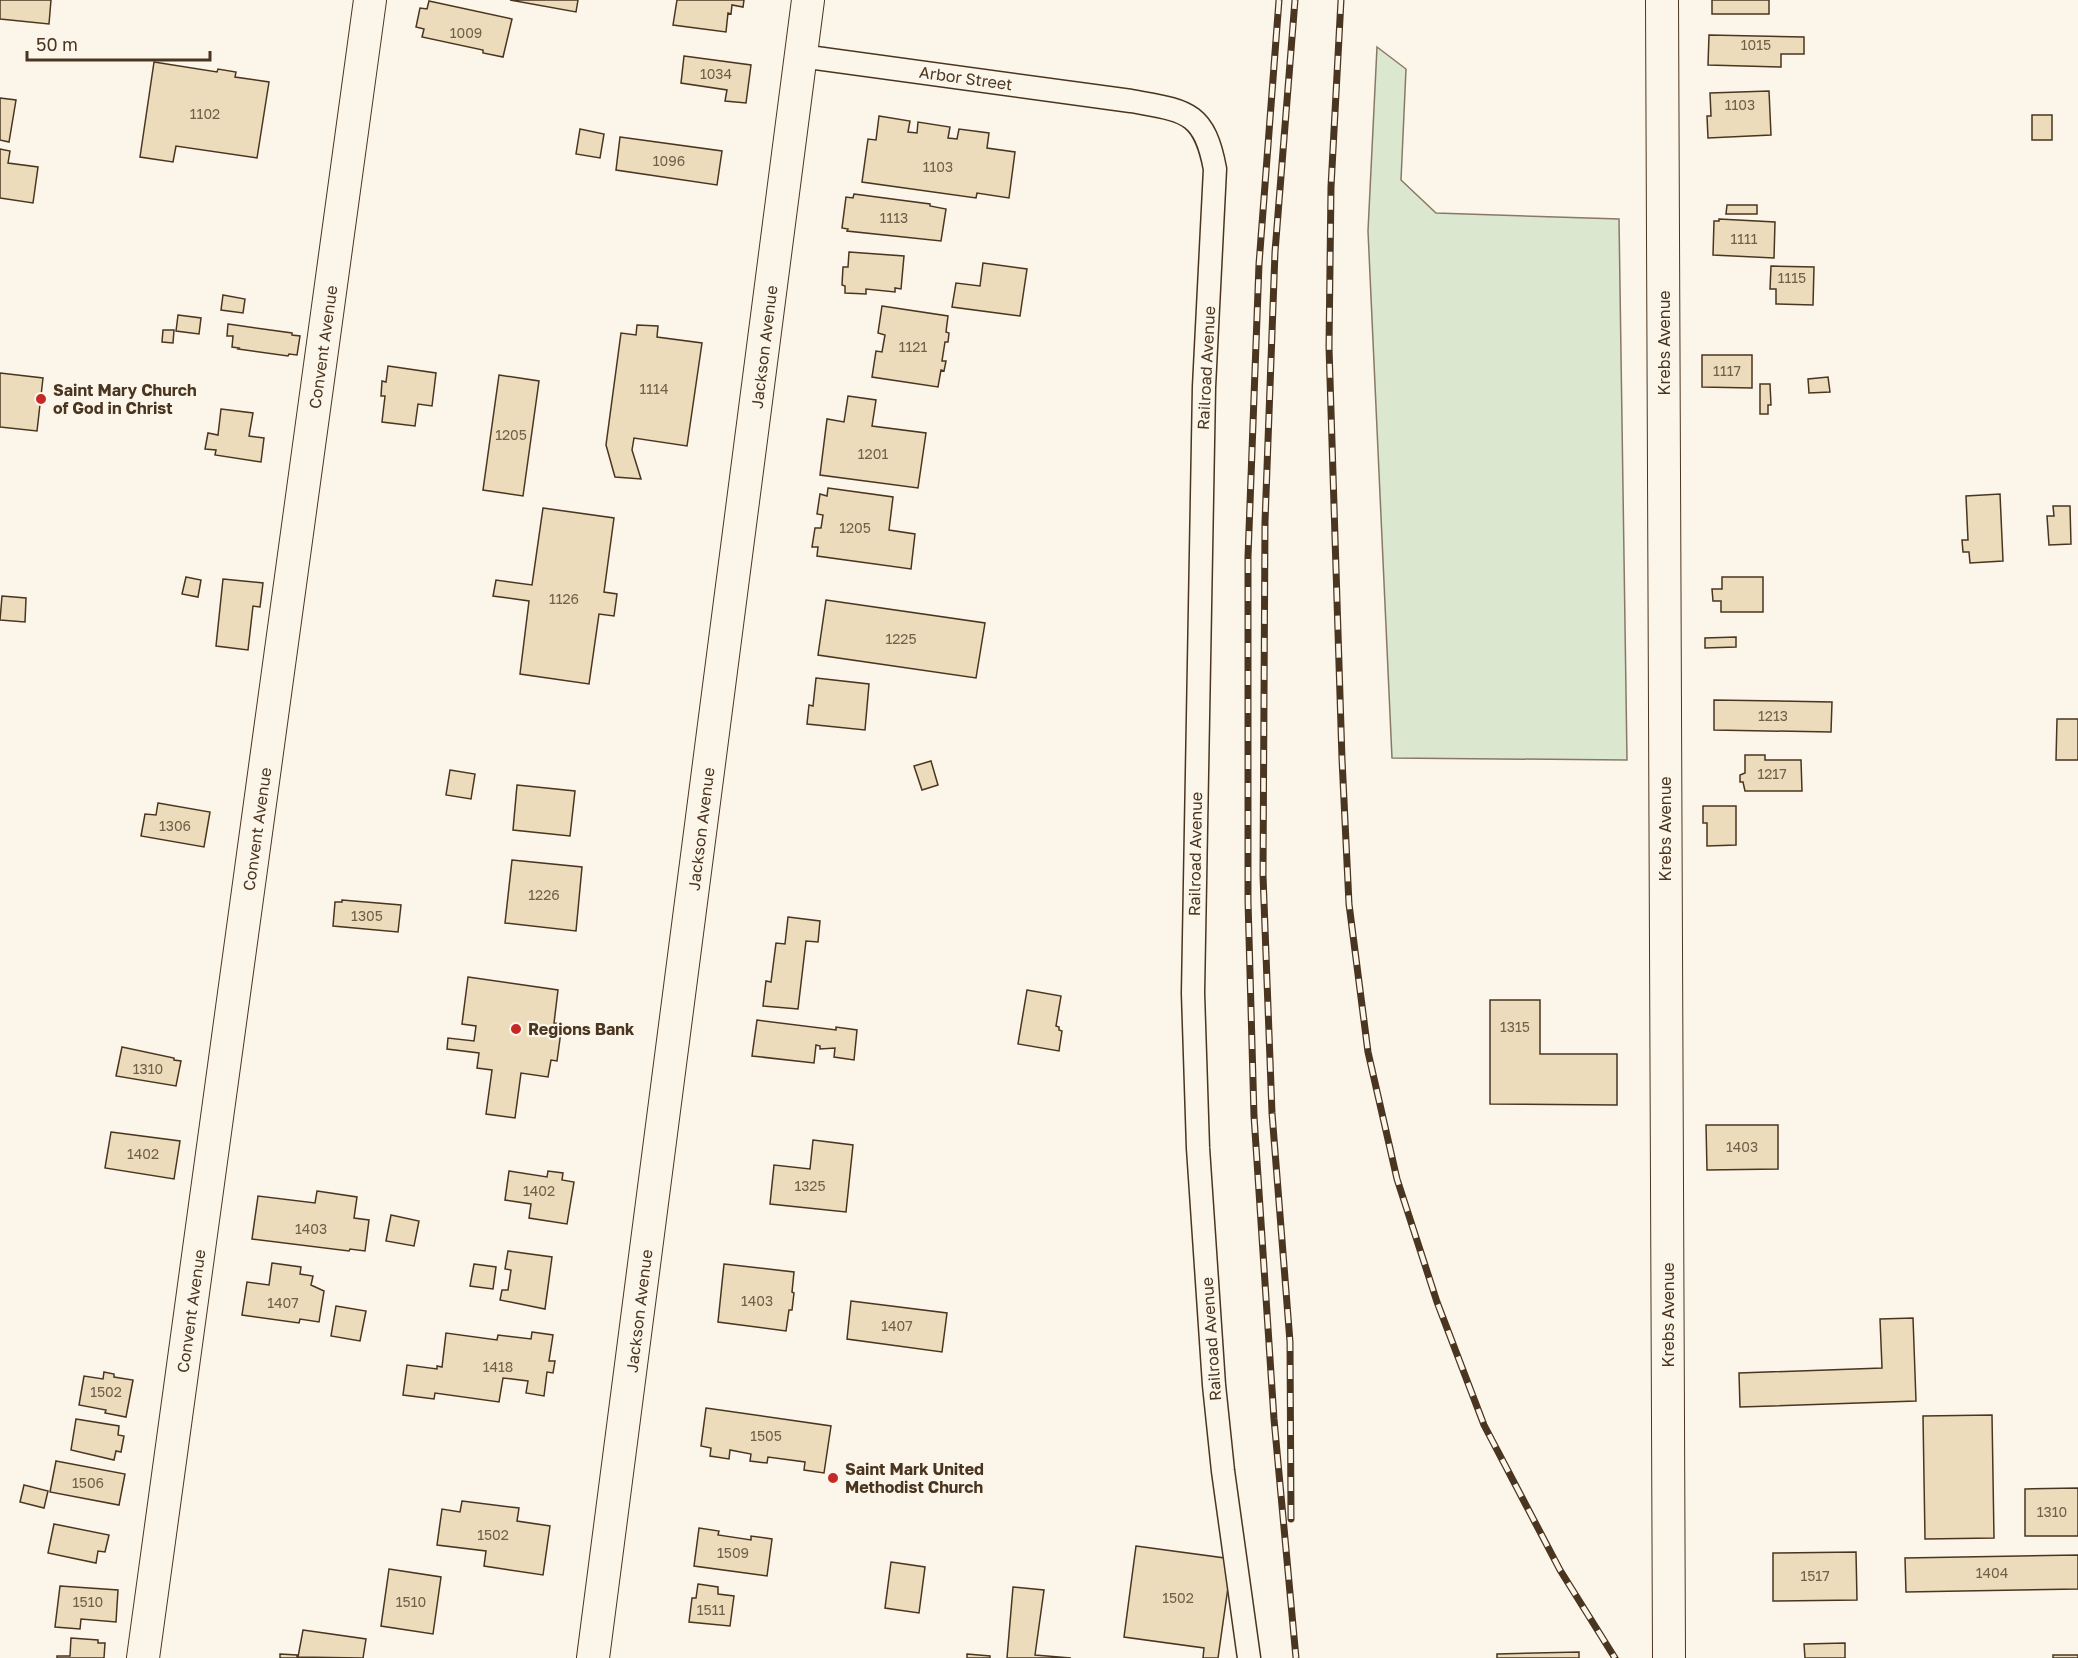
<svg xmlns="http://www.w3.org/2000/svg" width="2078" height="1658" viewBox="0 0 2078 1658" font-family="'Golos Text',sans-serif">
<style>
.green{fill:#dce7d0;stroke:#887966;stroke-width:1.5}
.building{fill:#ecdcbc;stroke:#4a3520;stroke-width:1.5}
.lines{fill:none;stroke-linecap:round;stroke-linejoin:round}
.street-casing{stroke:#4a3520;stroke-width:25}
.secondary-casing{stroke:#4a3520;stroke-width:34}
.street{stroke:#fbf6e9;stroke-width:22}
.secondary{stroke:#fbf6e9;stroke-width:32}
.rail-casing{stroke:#4a3520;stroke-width:7}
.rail{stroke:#fbf6e9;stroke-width:4.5;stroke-dasharray:14;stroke-linecap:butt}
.poi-dot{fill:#c62828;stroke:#fbf6e9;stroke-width:2}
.labels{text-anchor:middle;stroke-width:4.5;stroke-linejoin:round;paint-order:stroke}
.number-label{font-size:14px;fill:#725f47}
.street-label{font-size:16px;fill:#4a3520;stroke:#fbf6e9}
.poi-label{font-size:16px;font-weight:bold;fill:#4a3520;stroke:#fbf6e9;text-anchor:start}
</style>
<rect width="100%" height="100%" fill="#fbf6e9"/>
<path class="green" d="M1377 47 1406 69 1401 180 1436 213 1619 219 1627 760 1392 758 1368 231Z"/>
<path class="building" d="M0 0H51L49 24 0 19Z
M510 0H578L576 12Z
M677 0H744L743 7 732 5 731 14 728 13 726 32 673 25Z
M1712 0H1769V14H1712Z
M429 1 512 19 503 57 483 53V50L422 37 424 29 416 27 420 8 427 9Z
M1709 35 1804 37V54H1781V67L1708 65Z
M684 56 751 65 746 103 725 101 727 90 681 83Z
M154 62 217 72 218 69 236 72 235 77 269 82 257 158 176 146 173 162 140 157Z
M1769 91 1771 135 1708 138 1707 116H1711L1710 93Z
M0 98 16 100 9 142 0 140Z
M2032 115H2052V140H2032Z
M879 116 910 121 908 132 917 133 918 122 950 127 948 138 957 139 959 129 989 133 987 148 1015 152 1009 198 977 193 976 198 862 182 868 139 876 140Z
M580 129 604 134 600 158 576 154Z
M620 137 722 151 717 185 616 170Z
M0 149 10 151 8 163 38 167 33 203 0 198Z
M854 194 930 204V206L946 209 941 241 847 231 848 229 842 228 846 197 853 198Z
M1727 205H1757V214H1726Z
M1719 219 1775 222 1774 258 1713 255 1714 221H1719Z
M849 252 904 256 901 289 895 288V292L866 289V294L845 293V286L842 285 843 267H848Z
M983 263 1027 269 1020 316 952 307 956 283 980 286Z
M1771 266 1814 267 1813 305 1776 304V289H1770Z
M223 295 245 299 243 313 221 310Z
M882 306 948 316 946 332 949 333 948 342H945L942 361H946L944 371 941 370 938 387 872 377 876 351 882 352 885 335 878 333Z
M178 315 201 318 199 334 176 331Z
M228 324 292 333V335L300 336 297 355 289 354 288 356 238 349 239 348 232 347 233 336H227Z
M637 325 658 326 657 337 702 343 687 446 634 438 632 450 641 479 615 477 606 445 621 333 636 335Z
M163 330H174L173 343 162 342Z
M1702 355H1752V388L1702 387Z
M388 366 436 373 432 406 418 404 415 426 382 422 385 396H381L382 381 386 382Z
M0 373 43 378 37 431 0 427Z
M499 375 539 381 523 496 483 490Z
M1828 377 1830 392 1809 393 1808 379Z
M1760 384H1770L1771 405H1768V414H1760Z
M848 396 876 400 872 426 926 433 918 488 820 475 827 419 844 422Z
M221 409 253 413 249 436 264 438 261 462 215 455 216 450 205 449 208 433 218 435Z
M828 488 893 497 889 530 915 534 911 569 817 556 818 547H812L815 528H821L823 515 817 514 820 494 827 496Z
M2000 494 2003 561 1970 563 1969 552H1963L1962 540H1968L1966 496Z
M2053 506H2070L2071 544 2049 545 2047 516H2054Z
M543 508 614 518 604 592 617 594 614 616 599 614 589 684 520 674 529 601 493 596 496 580 532 585Z
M186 577 201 580 198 597 182 594Z
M1722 577H1763V612H1721V601H1713L1712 589H1722Z
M223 579 263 583 260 607 253 606 248 650 216 646Z
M2 596 26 598 25 622 0 620Z
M826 600 985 623 976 678 818 655Z
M1736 637V647L1705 648V638Z
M816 678 869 684 865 730 807 724 809 705 813 706Z
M1714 700 1832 702 1831 732 1714 730Z
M2057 719H2078V760H2056Z
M1745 755H1765V760H1801L1802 791H1745L1743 782H1740V775L1745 773Z
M931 761 938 785 922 790 914 766Z
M450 770 475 774 471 799 446 795Z
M517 785 575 791 570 836 513 830Z
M158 803 210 812 204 847 141 836 145 814 156 815Z
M1703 806H1736V845L1707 846V823H1703Z
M512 860 582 867 576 931 505 923Z
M342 900 401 905 398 932 333 926 335 902H342Z
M788 917 820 921 818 942 806 941 798 1009 763 1006 766 981 771 982 776 943 785 944Z
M468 977 558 990 554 1023 562 1024 557 1061 551 1060 548 1077 521 1073 515 1118 486 1114 492 1070 477 1068 479 1053 447 1049 448 1038 474 1041 476 1026 462 1024Z
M1027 990 1061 996 1056 1026 1059 1027V1030L1062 1031 1059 1051 1018 1044Z
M1490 1000H1540V1054H1617V1105L1490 1104Z
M757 1020 836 1030V1027L857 1030 854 1060 834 1057 835 1048 820 1049V1046L816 1045 814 1063 752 1056Z
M122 1047 174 1058V1060L181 1061 176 1086 116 1076Z
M1706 1125H1778V1169L1707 1170Z
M111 1132 180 1141 174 1179 105 1168Z
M813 1140 853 1145 846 1212 770 1204 774 1165 810 1169Z
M509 1171 547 1177 548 1171 563 1173 562 1180 574 1182 567 1224 529 1218 531 1204 505 1200Z
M317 1191 357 1197 354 1218 369 1220 365 1251 350 1249 349 1251 252 1239 258 1196 315 1203Z
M391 1215 419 1221 414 1246 386 1241Z
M508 1251 552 1257 545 1309 500 1300 502 1290H508L511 1270 505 1269Z
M272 1263 301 1267 300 1274 313 1276 311 1285 324 1291 319 1322 300 1319 299 1323 242 1315 247 1282 269 1285Z
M474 1264 496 1267 493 1289 470 1286Z
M724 1264 794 1272 792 1292 794 1293 792 1310H789L786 1331 718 1322Z
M851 1301 947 1313 942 1352 847 1339Z
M336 1306 366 1311 360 1341 331 1336Z
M1913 1318 1916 1401 1740 1407 1739 1373 1882 1368 1880 1319Z
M532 1332 553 1335 549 1361H555L553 1373 547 1372 544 1396 526 1393 528 1381 503 1378 499 1402 435 1393 434 1399 403 1395 407 1365 437 1369V1366L442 1367 446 1333 497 1340 498 1335 531 1339Z
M104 1372 114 1374V1377L133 1380 126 1417 105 1413 106 1410 79 1405 84 1376 103 1379Z
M706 1408 831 1426 824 1473 804 1470 805 1462 768 1457 767 1463 750 1461 751 1454 730 1450 729 1459 710 1456 711 1448 701 1446Z
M1992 1415 1994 1538 1925 1539 1923 1416Z
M76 1419 119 1426 118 1435 124 1436 121 1452 116 1451 114 1460 71 1450Z
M56 1461 125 1474 119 1505 50 1492Z
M24 1485 48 1491 44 1508 20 1502Z
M2078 1488V1536H2025V1489Z
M462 1501 519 1508 517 1521 550 1526 543 1575 484 1566 486 1551 437 1545 442 1509 460 1512Z
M54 1524 109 1535 105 1552 98 1551 96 1563 48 1553Z
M699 1528 719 1531 718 1535 751 1540V1536L772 1539 767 1576 694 1566Z
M1136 1546 1232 1559 1218 1658H1203L1204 1648 1124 1637Z
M1856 1552 1857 1600 1773 1601V1553Z
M2078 1555V1589L1906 1592 1905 1558Z
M891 1562 925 1567 919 1613 885 1608Z
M389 1569 441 1577 433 1634 381 1626Z
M698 1584 718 1587V1594L734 1596 730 1626 689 1622 692 1598H696Z
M60 1586 118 1590 116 1622 81 1619 80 1629 55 1627Z
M1013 1587 1044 1590 1035 1655 1071 1658H1007Z
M303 1630 366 1639 363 1658 298 1657Z
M71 1638 98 1640V1643H105L104 1658H57V1656H70Z
M1845 1643V1658H1805L1804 1644Z
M1579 1652V1658H1497V1654Z
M280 1654 297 1655V1658H280Z
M967 1654 990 1656V1658H967Z
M2053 1655H2078V1658H2053Z"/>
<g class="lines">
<g class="street-casing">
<path id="street" d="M801 56 1131 101C1185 111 1204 110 1215 169L1204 387 1193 993 1198 1148 1214 1385 1223 1471 1249 1658"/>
</g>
<g class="secondary-casing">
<path id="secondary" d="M1662 0 1669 1658
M143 1658 370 0
M593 1658 808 0"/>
</g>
<use href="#street" class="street"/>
<use href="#secondary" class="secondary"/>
<g class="rail-casing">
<path id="rail" d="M1279 0 1259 264 1248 557V901L1254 1116 1274 1419 1296 1658
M1341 0 1331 187 1329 347 1342 759 1349 904 1368 1052 1397 1179 1437 1302 1484 1425 1560 1570 1615 1658
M1291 1519 1290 1342 1272 1113 1263 875 1265 522 1275 252 1295 0"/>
</g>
<use href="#rail" class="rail"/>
</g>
<g class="poi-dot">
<circle cx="41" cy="399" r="6"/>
<circle cx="516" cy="1029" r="6"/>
<circle cx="833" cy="1478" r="6"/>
</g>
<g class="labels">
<g class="number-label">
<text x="466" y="38">1009</text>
<text x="1756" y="50">1015</text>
<text x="716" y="79">1034</text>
<text x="1740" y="110">1103</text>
<text x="205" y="119">1102</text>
<text x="669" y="166">1096</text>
<text x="938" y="172">1103</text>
<text x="894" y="223">1113</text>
<text x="1744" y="244">1111</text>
<text x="1792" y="283">1115</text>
<text x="913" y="352">1121</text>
<text x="1727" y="376">1117</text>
<text x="654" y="394">1114</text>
<text x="511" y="440">1205</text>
<text x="873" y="459">1201</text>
<text x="855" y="533">1205</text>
<text x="564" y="604">1126</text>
<text x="901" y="644">1225</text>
<text x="1773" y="721">1213</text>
<text x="1772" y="779">1217</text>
<text x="175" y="831">1306</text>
<text x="544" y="900">1226</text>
<text x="367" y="921">1305</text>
<text x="1515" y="1032">1315</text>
<text x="148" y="1074">1310</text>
<text x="1742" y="1152">1403</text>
<text x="143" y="1159">1402</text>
<text x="810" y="1191">1325</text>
<text x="539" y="1196">1402</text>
<text x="311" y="1234">1403</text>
<text x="757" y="1306">1403</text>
<text x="283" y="1308">1407</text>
<text x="897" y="1331">1407</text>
<text x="498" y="1372">1418</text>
<text x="106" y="1397">1502</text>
<text x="766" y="1441">1505</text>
<text x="88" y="1488">1506</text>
<text x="2052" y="1517">1310</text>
<text x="493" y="1540">1502</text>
<text x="733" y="1558">1509</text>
<text x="1992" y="1578">1404</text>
<text x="1815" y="1581">1517</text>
<text x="1178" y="1603">1502</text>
<text x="88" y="1607">1510</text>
<text x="411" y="1607">1510</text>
<text x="711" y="1615">1511</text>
</g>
<g class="street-label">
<text transform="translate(966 78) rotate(8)" y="6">Arbor Street</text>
<text transform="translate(1664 343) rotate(-90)" y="6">Krebs Avenue</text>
<text transform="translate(323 347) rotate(-82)" y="6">Convent Avenue</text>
<text transform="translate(764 347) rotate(-83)" y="6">Jackson Avenue</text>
<text transform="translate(1206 368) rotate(-87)" y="6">Railroad Avenue</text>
<text transform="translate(257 829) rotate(-82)" y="6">Convent Avenue</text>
<text transform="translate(701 829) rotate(-83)" y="6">Jackson Avenue</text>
<text transform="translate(1665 829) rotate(-90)" y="6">Krebs Avenue</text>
<text transform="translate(1195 854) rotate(-89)" y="6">Railroad Avenue</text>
<text transform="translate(191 1311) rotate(-82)" y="6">Convent Avenue</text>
<text transform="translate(639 1311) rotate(-83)" y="6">Jackson Avenue</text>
<text transform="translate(1668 1315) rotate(-90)" y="6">Krebs Avenue</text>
<text transform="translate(1211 1339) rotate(-94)" y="6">Railroad Avenue</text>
</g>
<g class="poi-label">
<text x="53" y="396">Saint Mary Church<tspan x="53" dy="18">of God in Christ</tspan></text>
<text x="528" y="1035">Regions Bank</text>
<text x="845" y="1475">Saint Mark United<tspan x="845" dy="18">Methodist Church</tspan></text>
</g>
</g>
<path d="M27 51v9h183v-9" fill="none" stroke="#4a3520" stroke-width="3"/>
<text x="36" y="51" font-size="18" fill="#4a3520" stroke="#fbf6e9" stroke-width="4.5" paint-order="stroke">50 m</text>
</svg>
